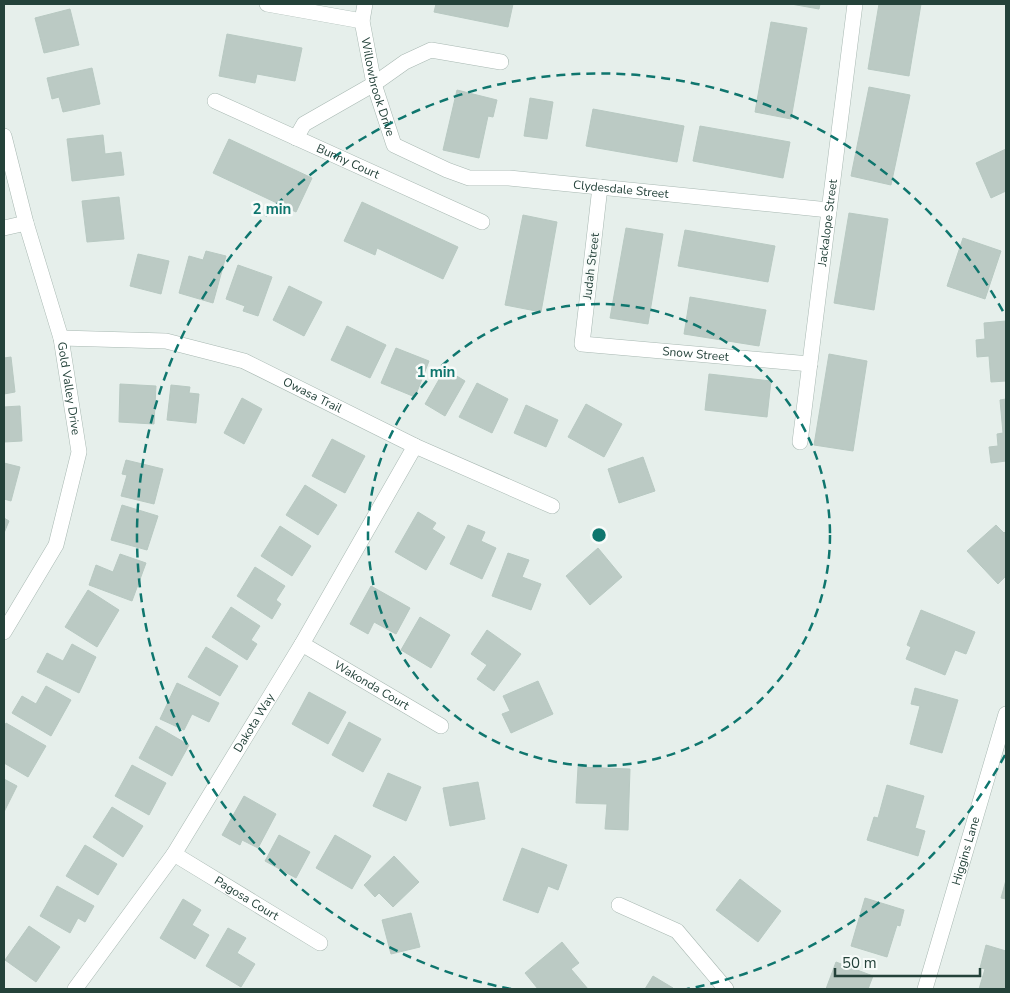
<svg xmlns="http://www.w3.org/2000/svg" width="1010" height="993" viewBox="0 0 1010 993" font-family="'Nunito Sans',sans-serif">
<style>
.building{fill:#bbcac4;stroke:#b8c9c2}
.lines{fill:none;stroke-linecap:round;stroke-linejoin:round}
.minor-casing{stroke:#a8b8b2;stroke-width:16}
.minor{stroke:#fff;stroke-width:15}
.ring{fill:none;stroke:#0f766e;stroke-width:2.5;stroke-dasharray:9 6}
.labels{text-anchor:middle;stroke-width:5;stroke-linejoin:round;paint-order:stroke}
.street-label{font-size:12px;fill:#24423a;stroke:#f7fbf9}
.centre{fill:#0f766e;stroke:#f7fbf9;stroke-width:2.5}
.ring-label{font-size:15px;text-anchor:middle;font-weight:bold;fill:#0f766e;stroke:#f7fbf9;stroke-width:5;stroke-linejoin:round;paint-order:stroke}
</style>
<rect width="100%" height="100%" fill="#e6efeb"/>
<path class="building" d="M436 4H513L508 27 434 12Z
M791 4H820L819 9Z
M879 4H921L909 76 868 69Z
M70 9 79 45 44 53 35 18Z
M771 22 807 28 791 119 755 112Z
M227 34 302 48 295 81 257 74 255 83 219 76Z
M92 68 100 104 63 112 59 97 52 99 47 78Z
M869 87 910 95 891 185 851 176Z
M457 90 497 100 493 117 488 116 479 158 443 150Z
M530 98 553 102 547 139 524 136Z
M593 109 684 126 677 162 586 146Z
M700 126 790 142 783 178 693 161Z
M103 135 105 154 121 152 124 175 72 181 67 139Z
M229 139 312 178 296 212 213 173Z
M1006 149V191L991 198 976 163Z
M119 197 124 239 87 242 82 201Z
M362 202 458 247 443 279 377 248 375 255 344 241Z
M849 213 888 219 874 310 834 303Z
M523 215 557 222 541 312 505 305Z
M626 228 663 234 648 324 610 318Z
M685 230 775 246 768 282 678 266Z
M963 238 1001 251 985 299 947 286Z
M206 251 226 256 213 303 179 293 189 256 203 260Z
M138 254 169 261 161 294 130 286Z
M238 265 272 277 258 316 243 311 245 306 226 299Z
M289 286 322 302 304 336 273 320Z
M690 297 766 310 759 346 684 334Z
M1006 321V381L991 382 989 356 977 357 976 340 985 339 984 323Z
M347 326 386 345 370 378 331 360Z
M396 348 429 361 415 397 381 383Z
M829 354 867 361 853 451 814 445Z
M11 357 15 392 4 394V358Z
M445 369 465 381 445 416 425 404Z
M709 374 771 381 767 417 705 410Z
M477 383 508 399 492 433 459 417Z
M120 384 156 386 154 424 119 422Z
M171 385 190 387 189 393 199 394 196 423 167 420Z
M242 398 262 409 244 444 224 433Z
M1006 399V461L991 463 989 447 998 446 997 434 1003 433 1000 400Z
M586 404 622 424 604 457 568 437Z
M526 405 558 420 546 447 514 433Z
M20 406 22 441 4 442V407Z
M332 439 365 456 345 493 312 476Z
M643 457 655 491 619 503 608 469Z
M126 460 163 469 154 504 121 496 127 475 122 474Z
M4 463 20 467 11 501 4 499Z
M305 485 337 505 318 535 286 515Z
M122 505 158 516 147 550 111 540Z
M418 512 436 523 432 529 445 537 426 570 395 552Z
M4 518 9 521 4 533Z
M468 525 485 532 481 541 496 548 482 579 450 564Z
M996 525 1004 533 1006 531V576L998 584 967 551Z
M280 526 311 546 292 576 261 556Z
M598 548 622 577 590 605 566 576Z
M508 553 529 560 522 577 541 584 531 610 492 596Z
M120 554 146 563 132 601 89 585 96 565 113 572Z
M255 567 285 586 276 600 281 604 272 619 237 596Z
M371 586 410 608 396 634 374 622 368 634 350 624Z
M88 590 119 610 97 647 65 627Z
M231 607 260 626 251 640 257 644 247 660 212 637Z
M921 610 975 632 966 654 955 650 945 675 906 659 911 647 907 645Z
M420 617 450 635 431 668 401 650Z
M487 630 521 654 494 691 477 679 487 665 471 654Z
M72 644 96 657 79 693 37 672 47 653 63 661Z
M206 647 238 666 220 696 188 677Z
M538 681 553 714 511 733 502 714 510 711 503 696Z
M177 683 219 703 209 722 192 714 184 730 160 719Z
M46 686 71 700 51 736 12 713 22 696 36 704Z
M915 688 958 700 942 753 910 744 920 706 911 704Z
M309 692 346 712 328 744 292 724Z
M349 722 381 739 363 772 332 755Z
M6 723 46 746 28 777 4 763V727Z
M156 726 189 745 172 776 139 758Z
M132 765 166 783 149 815 115 796Z
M578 767 630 769 628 830 605 829 607 804 576 803Z
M388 773 421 787 406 821 373 806Z
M4 779 17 786 4 812Z
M478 782 485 819 450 826 443 788Z
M887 785 924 796 915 828 925 831 918 856 867 840 874 817 878 818Z
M244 796 276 814 258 848 242 840 240 845 222 835Z
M112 807 143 826 123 857 93 837Z
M279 835 310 852 296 878 265 861Z
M335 835 371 856 352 889 316 868Z
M85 845 117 864 98 895 66 876Z
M522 848 567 865 558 890 548 886 538 913 503 900Z
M394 856 419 882 393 907 379 893 375 897 364 885Z
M740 879 781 911 758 942 716 910Z
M1006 880V899L1001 898Z
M57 886 94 906 85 922 78 918 70 933 40 916Z
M865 898 904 910 900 926 897 925 887 957 851 946Z
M183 899 201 910 192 925 209 935 195 959 160 938Z
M411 913 420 947 391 954 382 920Z
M29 926 60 947 36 982 5 960Z
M228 928 246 938 237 953 255 964 241 987 206 966Z
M562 942 579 963 571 969 588 989H538L525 973Z
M986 945 1006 951V989H979L985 969 980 968Z
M836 962 873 976 868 989H826Z
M653 976 673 988V989H645Z"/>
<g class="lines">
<g class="minor-casing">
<g id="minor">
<path d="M267 4 362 21"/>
<path id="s1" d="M365 4 362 21 374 84 394 145 447 170 469 178H509L829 210"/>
<path id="s2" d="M215 101 482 222"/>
<path id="s3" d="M4 136 26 223 61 338 79 452 56 545 4 632"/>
<path d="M296 138 304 124 374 84 405 62 431 50 501 62"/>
<path id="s4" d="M600 187 582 344 810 364"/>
<path d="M4 228 26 223"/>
<path id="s5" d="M61 338 166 341 244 361 415 446 552 506"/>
<path id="s6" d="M800 442 855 4"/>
<path id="s7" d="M302 644 441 726"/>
<path id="s8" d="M174 854 320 943"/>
<path d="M619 905 677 931 726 989"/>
<path id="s9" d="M75 989 174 854 302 644 415 446"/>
<path id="s10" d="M925 989 1006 714"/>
</g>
</g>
<use href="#minor" class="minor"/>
</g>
<g class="ring">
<circle cx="599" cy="535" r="231"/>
<path d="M1005 755A462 462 0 0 1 687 989M511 989A462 462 0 1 1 1005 315"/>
</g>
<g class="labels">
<g class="street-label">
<text dy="4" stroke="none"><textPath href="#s1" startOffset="85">Willowbrook Drive</textPath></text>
<text dy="4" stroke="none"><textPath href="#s2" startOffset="146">Bunny Court</textPath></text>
<text dy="4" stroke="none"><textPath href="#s1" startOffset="380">Clydesdale Street</textPath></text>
<text dy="4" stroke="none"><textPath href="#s6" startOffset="221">Jackalope Street</textPath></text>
<text transform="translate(591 266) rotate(-83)" y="4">Judah Street</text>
<text dy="4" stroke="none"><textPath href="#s4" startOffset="272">Snow Street</textPath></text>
<text dy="4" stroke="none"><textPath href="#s3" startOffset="261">Gold Valley Drive</textPath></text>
<text dy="4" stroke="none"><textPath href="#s5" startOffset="262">Owasa Trail</textPath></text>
<text dy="4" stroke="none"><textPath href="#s7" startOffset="81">Wakonda Court</textPath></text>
<text dy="4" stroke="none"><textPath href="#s9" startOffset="321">Dakota Way</textPath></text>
<text dy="4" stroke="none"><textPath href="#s10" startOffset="144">Higgins Lane</textPath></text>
<text dy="4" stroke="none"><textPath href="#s8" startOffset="85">Pagosa Court</textPath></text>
</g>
</g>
<circle cx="599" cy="535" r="8" class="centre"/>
<g class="ring-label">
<text x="272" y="214">2 min</text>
<text x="436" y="377">1 min</text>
</g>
<rect width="1010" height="993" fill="none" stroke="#24423a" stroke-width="10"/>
<path d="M835 968v8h145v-8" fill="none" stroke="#24423a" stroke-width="2.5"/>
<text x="842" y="968" font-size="15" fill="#24423a" stroke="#f7fbf9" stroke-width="4" paint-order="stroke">50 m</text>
</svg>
